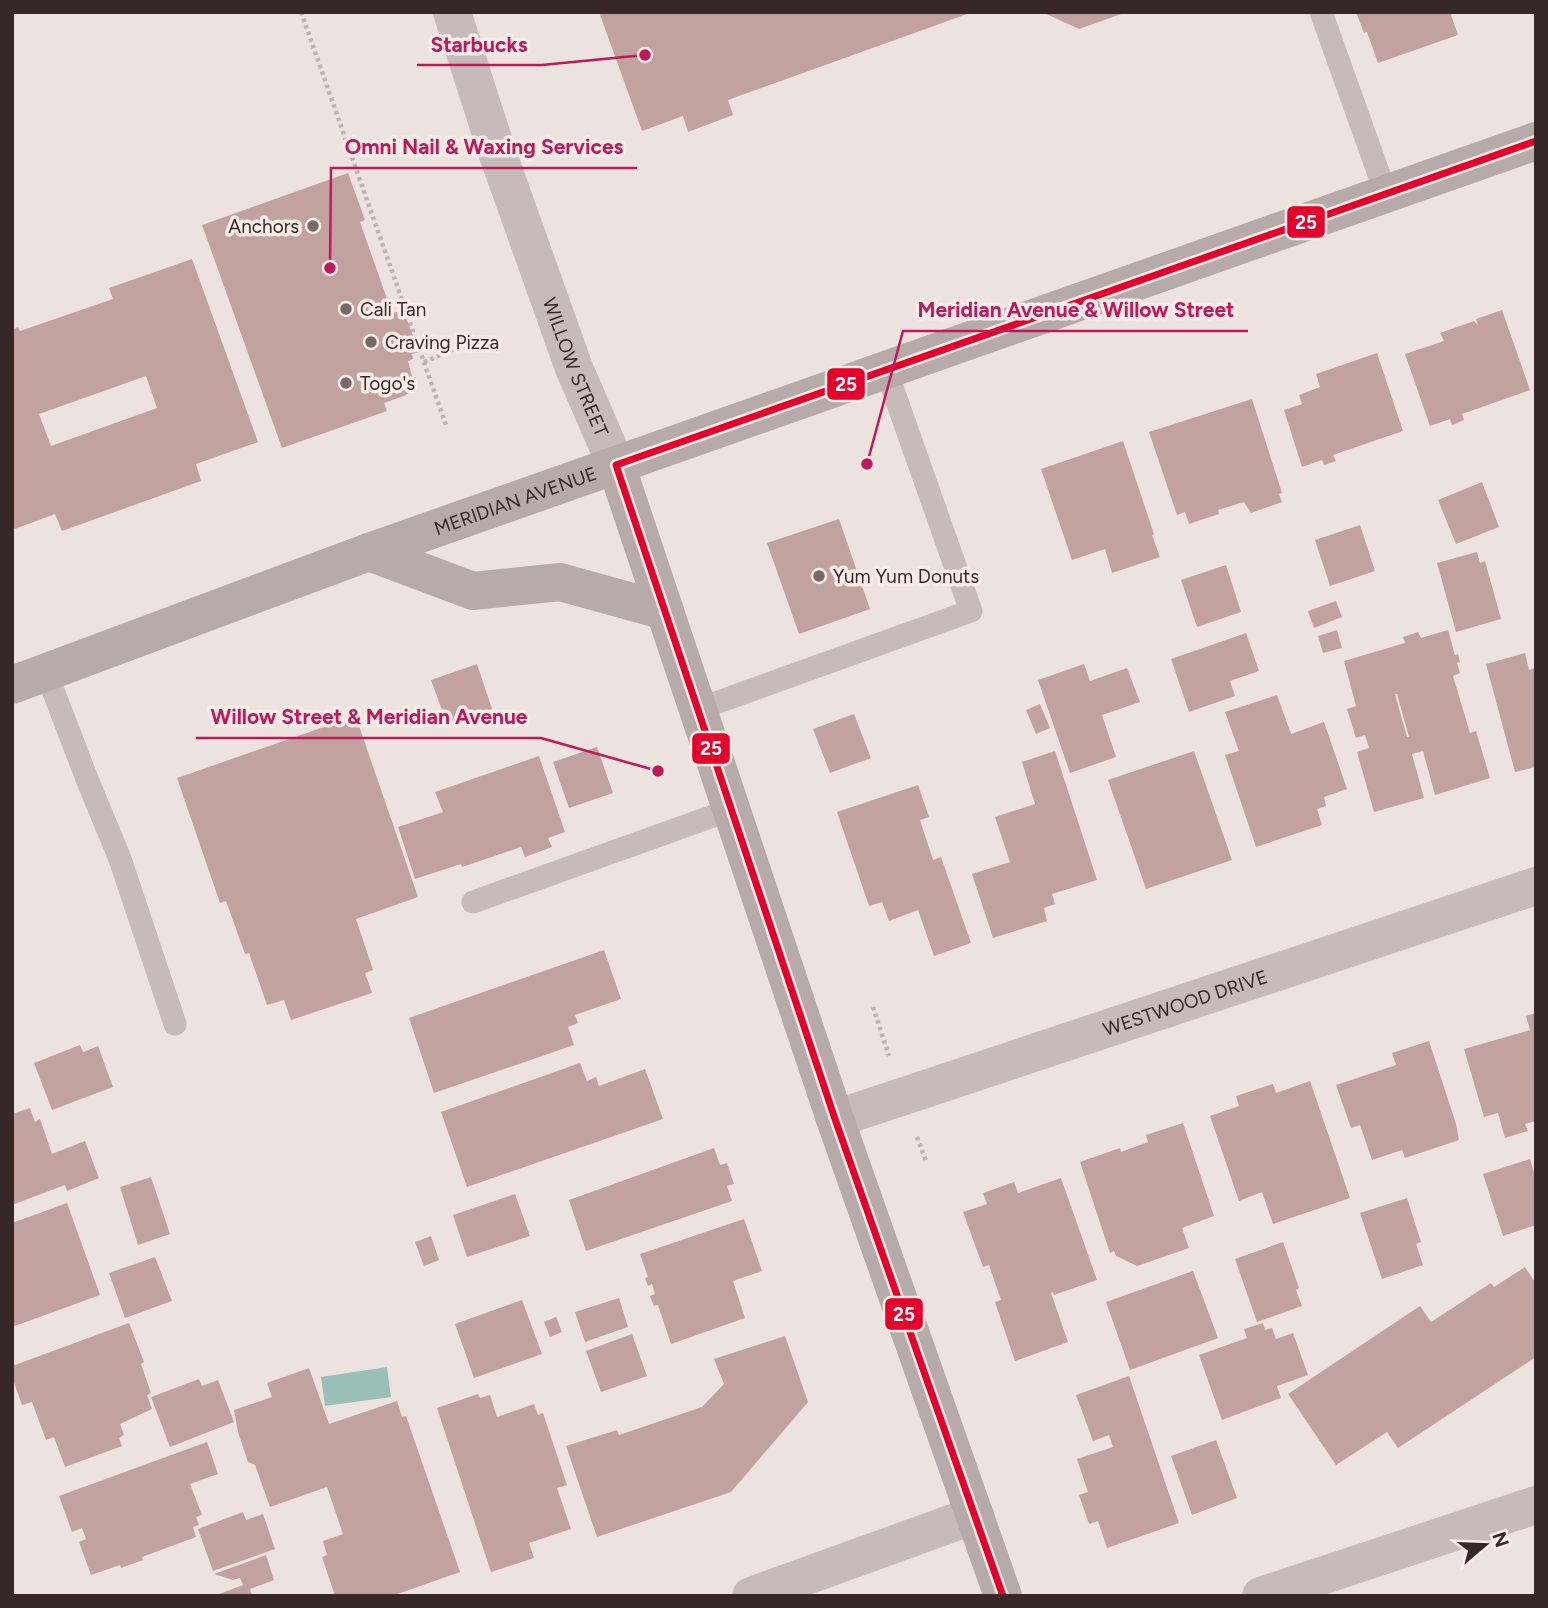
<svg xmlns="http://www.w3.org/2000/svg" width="1548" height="1608" viewBox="0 0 1548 1608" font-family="Figtree,sans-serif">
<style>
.water{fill:#9abfb6}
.building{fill:#c1a2a0;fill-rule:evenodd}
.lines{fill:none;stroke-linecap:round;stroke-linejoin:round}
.path{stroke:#beb3b1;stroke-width:4.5;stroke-dasharray:3.5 3.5;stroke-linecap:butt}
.lane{stroke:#c6bbb8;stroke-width:23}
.street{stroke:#c6bbb8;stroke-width:38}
.secondary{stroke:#b6aba9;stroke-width:38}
.bus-1-casing{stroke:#faece6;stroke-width:12}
.bus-1{stroke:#e4002b;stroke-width:7}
.poi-dot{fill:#766967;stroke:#faece6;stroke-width:2.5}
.labels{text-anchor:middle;stroke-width:7;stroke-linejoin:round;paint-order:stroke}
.poi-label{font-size:19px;fill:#362827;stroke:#faece6;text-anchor:start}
.street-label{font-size:19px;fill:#362827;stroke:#faece6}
.leader{fill:none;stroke:#c2185b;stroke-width:2.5}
.callout-dot{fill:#c2185b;stroke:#faece6;stroke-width:2.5}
.callout-label{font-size:21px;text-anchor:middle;font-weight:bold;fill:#c2185b;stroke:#faece6;stroke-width:7;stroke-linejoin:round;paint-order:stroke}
.line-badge{stroke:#faece6;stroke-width:2.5}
.badge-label{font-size:19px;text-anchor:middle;font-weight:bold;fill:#fff}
</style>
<rect width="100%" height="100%" fill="#ece3df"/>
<path class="water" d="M387 1367 391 1397 325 1406 321 1377Z"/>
<path class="building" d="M599 12H970V13L728 100 733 115 688 132 683 116 642 131Z
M1042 12H1124V13L1079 29Z
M1356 12H1450L1458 35 1378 63 1367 32 1364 33Z
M348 173 365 220 360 222 392 313 397 312 400 319 406 317 419 352 412 354 413 359 408 361 414 384 411 392 404 396 384 403 387 411 282 448 202 225Z
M192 259 258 442 196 464 201 481 62 531 55 514 12 530V323L14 329 18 327 20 331 113 299 109 288ZM146 376 157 408 51 446 39 414Z
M1502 310 1530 390 1462 414 1464 420 1452 425 1450 419 1430 426 1405 354 1444 341 1440 333 1474 321 1478 325 1476 319Z
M1377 353 1403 431 1333 455 1336 461 1324 465 1322 460 1302 467 1284 410 1302 404 1299 395 1320 387 1316 374Z
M1252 399 1282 493 1279 494 1282 502 1251 513 1244 502 1218 510 1219 514 1189 524 1185 512 1177 515 1149 432Z
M1123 441 1154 534 1152 535 1160 557 1112 573 1105 549 1072 560 1041 469Z
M1482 482 1499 527 1456 544 1438 500Z
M839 519 870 609 799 634 767 543Z
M1360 525 1375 571 1330 586 1315 540Z
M1477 552 1480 563 1485 561 1501 619 1456 632 1437 563Z
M1226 565 1241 612 1197 627 1181 580Z
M1336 601 1342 617 1314 628 1308 611Z
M1337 630 1342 648 1323 653 1318 636Z
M1448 630 1455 655 1458 654 1460 662 1457 663 1460 673 1453 676 1470 733 1476 731 1490 778 1435 795 1423 751 1412 754 1424 798 1374 812 1357 752 1369 748 1365 735 1356 738 1347 709 1356 706 1344 661 1405 643 1403 637 1418 632 1421 638ZM1395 694H1397L1409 737H1407Z
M1246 633 1259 671 1230 681 1235 696 1189 712 1171 659Z
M1525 653 1529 670 1536 668V767L1515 772 1486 664Z
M477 664 492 709 447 724 431 680Z
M1084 664 1090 681 1127 668 1140 702 1102 715 1116 757 1070 773 1038 680Z
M1277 695 1291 734 1324 722 1347 789 1324 797 1326 806 1317 809 1322 825 1256 847 1225 755 1239 751 1225 712Z
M1040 704 1050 728 1036 734 1026 710Z
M854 714 871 758 830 773 813 729Z
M350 718 352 725 358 723 418 897 356 919 373 970 365 973 372 993 291 1020 284 1000 267 1005 249 953 245 954 226 901 220 903 177 778Z
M597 747 613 793 569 808 553 762Z
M1055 751 1097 880 1052 894 1055 904 1044 908 1047 921 993 938 972 874 1010 862 995 817 1035 804 1022 762Z
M1194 751 1232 860 1146 889 1108 780Z
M539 756 565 832 548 838 552 847 525 857 521 847 462 867 461 864 415 879 398 827 443 812 435 792Z
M918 785 929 817 920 820 933 860 941 857 971 943 934 956 918 910 889 921 882 902 869 906 837 812Z
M604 950 621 999 575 1015 578 1023 568 1027 574 1045 434 1093 409 1018Z
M1536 1013V1121L1525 1124 1528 1131 1505 1138 1498 1113 1484 1117 1464 1049 1530 1030 1526 1016Z
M1429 1041 1456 1124 1459 1140 1405 1158 1402 1150 1372 1160 1360 1125 1351 1128 1336 1085 1396 1065 1392 1053Z
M80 1045 83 1052 98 1046 113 1087 52 1110 34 1063Z
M580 1063 587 1081 596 1077 599 1086 645 1069 663 1119 467 1187 441 1112Z
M1310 1081 1350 1198 1273 1224 1262 1192 1239 1201 1210 1116 1239 1106 1236 1096 1273 1084 1276 1093Z
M30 1108 35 1122 40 1119 52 1154 85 1141 99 1178 67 1191 65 1185 12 1205V1114Z
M1183 1123 1214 1216 1182 1228 1189 1248 1137 1266 1116 1256 1114 1251 1110 1253 1080 1162 1120 1148 1121 1152 1148 1142 1146 1135Z
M714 1148 720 1165 727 1163 734 1184 727 1186 732 1201 586 1251 569 1200Z
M1530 1159 1536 1179V1225L1503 1236 1483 1174Z
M151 1177 170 1234 138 1245 120 1187Z
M1061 1178 1097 1280 1054 1295 1053 1292 1051 1293 1068 1342 1015 1361 995 1302 1001 1300 989 1265 983 1267 963 1212 987 1204 983 1193 1014 1182 1018 1193Z
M515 1194 530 1236 467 1257 453 1215Z
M1407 1198 1421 1242 1416 1244 1423 1265 1382 1279 1360 1213Z
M67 1203 100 1295 12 1327V1223Z
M744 1219 762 1271 733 1281 745 1318 671 1344 658 1305 654 1306 650 1296 655 1294 652 1284 648 1286 645 1278 648 1277 640 1254Z
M431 1236 439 1260 424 1266 415 1242Z
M1283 1242 1299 1288 1296 1290 1302 1306 1257 1322 1235 1259Z
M155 1257 172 1301 125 1318 109 1273Z
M1525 1267 1536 1284V1357L1398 1448 1387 1432 1336 1465 1288 1394 1420 1306 1431 1322 1491 1283 1494 1287Z
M1193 1271 1218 1338 1130 1370 1106 1302Z
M619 1298 628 1327 585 1342 575 1312Z
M522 1300 542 1354 474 1378 455 1324Z
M556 1317 562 1332 550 1337 544 1322Z
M129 1323 144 1362 141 1364 151 1393 147 1395 152 1409 120 1424 124 1435 119 1438 122 1446 65 1467 54 1437 46 1440 32 1402 22 1405 12 1377V1366Z
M1263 1323 1265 1330 1272 1328 1276 1339 1293 1333 1308 1375 1277 1386 1281 1398 1222 1420 1199 1355 1247 1338 1244 1329Z
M632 1334 647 1376 601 1392 586 1351Z
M785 1336 808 1402 731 1492 597 1537 566 1446 617 1430 619 1435 702 1407 724 1384 714 1359Z
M309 1368 329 1424 397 1401 402 1417 406 1416 460 1572 392 1596H335L322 1557 327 1555 323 1541 343 1534 327 1487 270 1507 255 1465 248 1462 238 1432 234 1410 272 1397 267 1383Z
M1129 1376 1179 1523 1107 1548 1098 1521 1089 1524 1079 1495 1088 1492 1077 1459 1113 1447 1109 1435 1093 1441 1076 1395Z
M199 1379 202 1386 218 1380 234 1422 170 1447 151 1397Z
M478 1394 480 1398 490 1395 497 1417 534 1404 538 1415 543 1413 567 1485 557 1488 571 1529 529 1543 534 1558 491 1572 437 1408Z
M1216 1440 1237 1498 1192 1515 1171 1456Z
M207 1442 218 1474 190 1484 202 1515 196 1517 199 1525 193 1527 196 1537 142 1557 143 1560 121 1568 120 1565 91 1575 79 1542 86 1539 82 1528 72 1532 59 1496Z
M243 1512 246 1520 263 1514 275 1549 213 1571 198 1529Z
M266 1555 274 1580 250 1589 252 1596H214L243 1585 240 1578 233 1580 214 1574Z"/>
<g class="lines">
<path class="path" d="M301 12 447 428
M424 362 480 338
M873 1007 889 1056
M917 1137 926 1161"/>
<path class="lane" d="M1321 12 1386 194
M46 672 87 779 120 859 175 1024
M699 709 971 611 886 370
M473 902 730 810"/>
<g class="street">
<path id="s1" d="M452 12 497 152 574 368 616 465"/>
<path id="s2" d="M835 1119 1536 886"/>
<path d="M751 1596 975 1515"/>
<path d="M1261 1596 1536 1505"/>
</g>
<g class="secondary">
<path d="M616 465 835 1119 1003 1596"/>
<path d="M369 552 473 591 560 582 665 611"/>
<path id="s3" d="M12 685 369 552 1536 141"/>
</g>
<g class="bus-1-casing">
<path id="bus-1" d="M616 465 835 1119 1003 1596
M616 465 1536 141"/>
</g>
<use href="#bus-1" class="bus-1"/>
</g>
<g class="poi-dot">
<circle cx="313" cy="226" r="7"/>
<circle cx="346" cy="309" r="7"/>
<circle cx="371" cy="342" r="7"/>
<circle cx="346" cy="383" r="7"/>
<circle cx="819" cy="576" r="7"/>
</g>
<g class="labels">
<g class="poi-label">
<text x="299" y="233" text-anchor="end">Anchors</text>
<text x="360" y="316">Cali Tan</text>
<text x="385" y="349">Craving Pizza</text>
<text x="360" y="390">Togo's</text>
<text x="833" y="583">Yum Yum Donuts</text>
</g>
<g class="street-label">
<text dy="7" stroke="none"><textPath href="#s1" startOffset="376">WILLOW STREET</textPath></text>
<text dy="7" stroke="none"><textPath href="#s3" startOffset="536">MERIDIAN AVENUE</textPath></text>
<text dy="7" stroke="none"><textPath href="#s2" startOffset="369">WESTWOOD DRIVE</textPath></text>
</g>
</g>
<path class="leader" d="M645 55L542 65H417M330 268L331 168H637M867 464L903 331H1248M658 771L541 738H196"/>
<g class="callout-dot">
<circle cx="645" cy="55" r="7"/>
<circle cx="330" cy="268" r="7"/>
<circle cx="867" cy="464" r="7"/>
<circle cx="658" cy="771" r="7"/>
</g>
<g class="callout-label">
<text x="479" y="52">Starbucks</text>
<text x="484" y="154">Omni Nail &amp; Waxing Services</text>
<text x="1076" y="317">Meridian Avenue &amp; Willow Street</text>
<text x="369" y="724">Willow Street &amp; Meridian Avenue</text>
</g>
<g class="line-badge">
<rect x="1286" y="205" width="40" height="34" rx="7" fill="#e4002b"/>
<rect x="826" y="367" width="40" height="34" rx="7" fill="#e4002b"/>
<rect x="691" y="732" width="40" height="33" rx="7" fill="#e4002b"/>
<rect x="884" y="1297" width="40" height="34" rx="7" fill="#e4002b"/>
</g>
<g class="badge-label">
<text x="1306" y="229">25</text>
<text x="846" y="391">25</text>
<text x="711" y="755">25</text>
<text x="904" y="1321">25</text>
</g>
<rect width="1548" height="1608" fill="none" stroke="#362827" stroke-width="28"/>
<g transform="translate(1485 1545) rotate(71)" stroke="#faece6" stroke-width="5" paint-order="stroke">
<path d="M0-5L12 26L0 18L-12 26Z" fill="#362827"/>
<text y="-10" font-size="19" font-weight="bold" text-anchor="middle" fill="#362827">N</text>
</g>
</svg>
